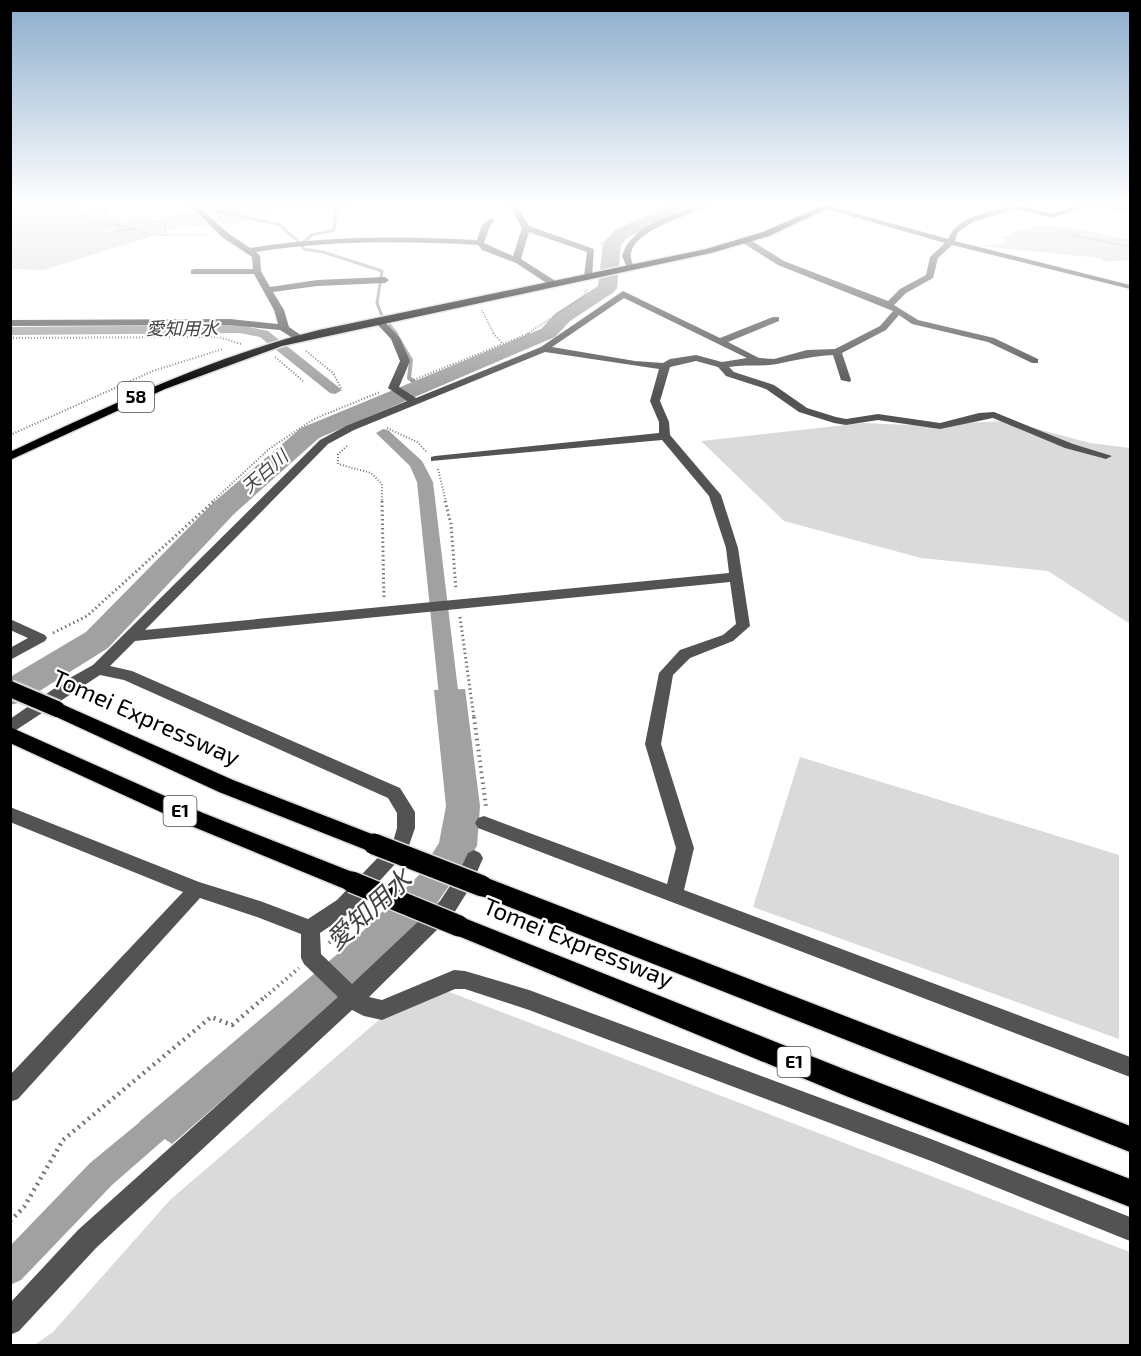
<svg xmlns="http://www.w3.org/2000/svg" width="1141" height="1356" viewBox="0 0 1141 1356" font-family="'Exo 2','Noto Sans JP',sans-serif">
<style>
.green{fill:#dadada}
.water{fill:#a1a1a1}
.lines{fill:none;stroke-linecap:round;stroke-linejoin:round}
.stream-far1{stroke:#a1a1a1;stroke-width:3}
.stream{stroke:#a1a1a1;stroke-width:4}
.canal{fill:#a1a1a1;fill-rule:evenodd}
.river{fill:#a1a1a1;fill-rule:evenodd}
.major-casing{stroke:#dbdbdb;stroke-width:3}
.highway-casing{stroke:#dbdbdb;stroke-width:3}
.path-far4{stroke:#757575;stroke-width:1.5;stroke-dasharray:1 1.5;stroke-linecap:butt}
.path-far3{stroke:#757575;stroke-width:2;stroke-dasharray:1 2;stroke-linecap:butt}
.path-far2{stroke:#757575;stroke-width:3;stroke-dasharray:1.5 3;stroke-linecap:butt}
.path-far1{stroke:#757575;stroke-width:4;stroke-dasharray:1.5 4;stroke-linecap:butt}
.path{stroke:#757575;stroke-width:4.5;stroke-dasharray:2 4.5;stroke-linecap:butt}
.minor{fill:#535353;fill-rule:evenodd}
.major{fill:#000;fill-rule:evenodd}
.highway{fill:#000;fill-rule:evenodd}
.highway-bridge-far1-casing{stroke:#dbdbdb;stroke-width:20;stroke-linecap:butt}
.highway-bridge-casing{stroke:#dbdbdb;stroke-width:24;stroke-linecap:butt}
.highway-bridge-far1{stroke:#000;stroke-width:16}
.highway-bridge{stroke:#000;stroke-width:21}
.labels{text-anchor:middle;stroke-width:4.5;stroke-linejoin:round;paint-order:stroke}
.far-water-label{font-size:18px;font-style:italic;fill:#424242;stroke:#fff}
.shield{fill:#fff;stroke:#4c4c4c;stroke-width:1.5}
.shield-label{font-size:18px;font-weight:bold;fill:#000}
.near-street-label{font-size:24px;fill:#000;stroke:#fff}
.near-water-label{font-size:26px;font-style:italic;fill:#424242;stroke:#fff}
</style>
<rect width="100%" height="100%" fill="#fff"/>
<path class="green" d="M11 203H79L78 210 109 209 108 218 159 221 179 212 193 211 208 225 179 228 43 270 11 269Z
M220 203H348L341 206 284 208 240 223 222 224 202 209Z
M1037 226 1073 228 1130 240V260L1105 262 1101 258 979 246 1003 244 1007 241 1002 236H1011V233Z
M1008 421 1090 443 1130 448V624L1048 571 921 558 784 521 701 441 863 423 910 425Z
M800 757 1119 855V1039L753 907Z
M423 982 1130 1252V1345L33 1346 53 1332 170 1200Z"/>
<path class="water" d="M465 689 480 806 477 846 418 930 172 1144 139 1122 354 940 419 875 439 843 446 806 434 690Z"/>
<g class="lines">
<path class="stream-far1" d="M196 203 212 210 280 225 301 244
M353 203 336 212 334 230 312 235 301 244 304 249 323 252 382 271 377 303 382 316 397 334"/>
<path class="stream" d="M395 333 411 360 409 378 422 387"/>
<path class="canal" d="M240 325 268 331 342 390 335 394 330 393 260 337 240 333 10 335V327Z
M383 429 388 430 422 461 433 482 461 715 458 720 451 723 444 720 441 715 417 482 410 466 376 433Z
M173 1099 183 1103 187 1113 183 1123 112 1185 21 1280 10 1285V1246L90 1163 163 1103Z"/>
<path class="river" d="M674 203H696L627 238 621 245 617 288 614 292 570 321 555 337 319 438 234 514 108 648 22 702 10 705V677L86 632 214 502 301 428 541 329 556 313 598 286 603 244 615 230Z"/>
<g class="major-casing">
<path id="major" d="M829 203H839L769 236 711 253 282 346 165 389 10 460V452C111 405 211 357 319 330L706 249 763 232Z"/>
</g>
<g class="highway-casing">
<path id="highway" d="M57 702 233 780 382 838 385 844 382 850 374 853 219 792 50 714 48 709 50 704Z
M10 727 203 813 360 875 363 882 360 889 352 892 189 825 10 743Z
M482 876 1130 1126V1152L474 893 471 886 474 879Z
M459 916 846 1070 1130 1179V1207L846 1096 451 933 448 926 451 919Z"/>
</g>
<path class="path-far4" d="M81 208 78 213 91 223 124 226 151 235H206
M133 218 165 222 166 236
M1051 227 1064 233 1130 247
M116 231 132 230
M601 244 631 225
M482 310 494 334
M527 334 583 297 588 288"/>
<path class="path-far3" d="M493 333 503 344
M10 338 218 337 241 344
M306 351 333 373 341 388
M275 357 303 381
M411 381 530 333
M387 428 417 442 427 452
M10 435 153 371 223 349
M347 446 338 454V464L371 473 382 484V502
M438 469 446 502
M212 502 269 449 314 419 380 392"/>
<path class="path-far2" d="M382 501 384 600
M445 501 451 524 456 590
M460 617 474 718
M53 633 87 616 214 501"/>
<path class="path-far1" d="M474 717 486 807
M359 918 371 909
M329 943 352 924
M265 997 299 968"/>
<path class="path" d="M10 1221 24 1207 63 1140 211 1017 232 1025 266 996"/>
<path class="minor" d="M187 203H195L228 233 250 248C326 236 401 236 477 240L482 225 491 218 495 220 490 226 484 243 513 256 522 228 508 203H515L529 226 594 249 592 277 588 280 584 277 587 252 529 232 521 259 557 282V286H551L516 263 482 250 478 245C403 241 330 240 256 252L260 256 261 271 270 287 317 280 385 277 389 280 385 283 317 286 273 292 284 310 289 327 302 336V340H296L280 330 230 325 10 326V320L230 319 278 324 274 310 254 274H191V270L194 269H253L252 257 222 237Z
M673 203H682L683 205 679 207Z
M704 203H714C695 215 633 228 631 255 630 259 633 264 635 268L628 270 622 256C632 223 675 215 704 203Z
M1003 203H1012L1052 214 1085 203H1109L1130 208V212L1096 205 1052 218 1016 209 973 222 958 232 955 241 1130 285V289L952 245 938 258 933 278 906 293 894 305 918 320 994 338 1038 359V363H1032L988 342 912 324 899 315 886 330 842 353 851 380 850 382 841 380 833 355C813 356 796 360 777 364 761 367 745 364 729 367L734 372 774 385 807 408 836 417 846 419 878 414 940 423 979 413 994 412 1073 444 1112 456 1106 459 1065 448 993 418 940 429 878 420 846 425 834 423 799 412 766 389 726 376 718 367 696 361 670 367 660 401 669 422 670 435 721 495 738 548 750 626 733 641 690 658 673 675 661 744 694 848 684 890 1130 1057V1077L478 828 475 823 478 818 484 816 667 884 676 848 645 744 659 673 680 650 723 635 736 624 730 582 135 641 110 666 132 671 400 788 415 812V828L407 851 351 912 320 933 321 954 352 984 440 901 458 874 468 853 474 850 480 853 483 858 471 886 454 913 369 997 382 1000 454 970 465 971 529 990 931 1139 1130 1217V1241L931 1161 529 1010 465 989H455L382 1020 364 1016 352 1010 96 1248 19 1331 10 1335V1303L78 1230 338 997 304 964 301 958V934L257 917 200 898 18 1099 10 1102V1075L183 892 10 822V807L199 882 260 901 308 919 337 900 393 842 397 828V813L388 798 124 680 100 675 10 734V719L68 679 93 665 320 440 346 426 407 401 388 388 400 361 391 339 376 323V319H382L400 338 410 361 399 387 416 398 541 347 623 291 720 338 773 317H779V321L728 342 759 358 774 359 807 350 835 349 880 326 893 311 778 265 743 243V239H749L784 261 888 301 900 289 926 275 930 257 945 243 826 209V205L948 239C958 216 986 213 1008 207ZM624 298 747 358 722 362 696 355 670 359 663 363 635 361 552 347ZM545 352 659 369 650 401 659 422V433L435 456 431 457V461L662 440 709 496 726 548 729 573 145 630 328 444 354 430Z
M10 619 45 635 47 638 45 641 10 660V648L28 638 10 630Z"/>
<use href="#major" class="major"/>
<use href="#highway" class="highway"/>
<g class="highway-bridge-far1-casing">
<path id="highway-bridge-far1" d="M10 689 57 709"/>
</g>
<g class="highway-bridge-casing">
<path id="highway-bridge" d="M374 844 482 886
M352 882 459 926"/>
</g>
<use href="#highway-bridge-far1" class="highway-bridge-far1"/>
<use href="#highway-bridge" class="highway-bridge"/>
</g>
<linearGradient id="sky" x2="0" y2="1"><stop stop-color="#8baccc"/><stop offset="0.52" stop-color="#fff"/><stop offset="1" stop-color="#fff" stop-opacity="0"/></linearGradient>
<rect width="1141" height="393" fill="url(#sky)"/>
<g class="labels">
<g class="far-water-label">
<text x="182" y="335">愛知用水</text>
<text transform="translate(265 472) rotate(-41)" y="6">天白川</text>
</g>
<g class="shield">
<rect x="118" y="382" width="36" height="30" rx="4.5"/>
<rect x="163.5" y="796" width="33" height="30" rx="4.5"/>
<rect x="777.5" y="1047" width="33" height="30" rx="4.5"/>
</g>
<g class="shield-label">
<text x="136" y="403">58</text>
<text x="180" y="817">E1</text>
<text x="794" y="1068">E1</text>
</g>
<g class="near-street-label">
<text transform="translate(146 718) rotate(24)" y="8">Tomei Expressway</text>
<text transform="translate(578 943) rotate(22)" y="8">Tomei Expressway</text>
</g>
<g class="near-water-label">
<text transform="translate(369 910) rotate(-42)" y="9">愛知用水</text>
</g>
</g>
<rect width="1141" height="1356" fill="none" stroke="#000000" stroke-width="24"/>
</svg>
